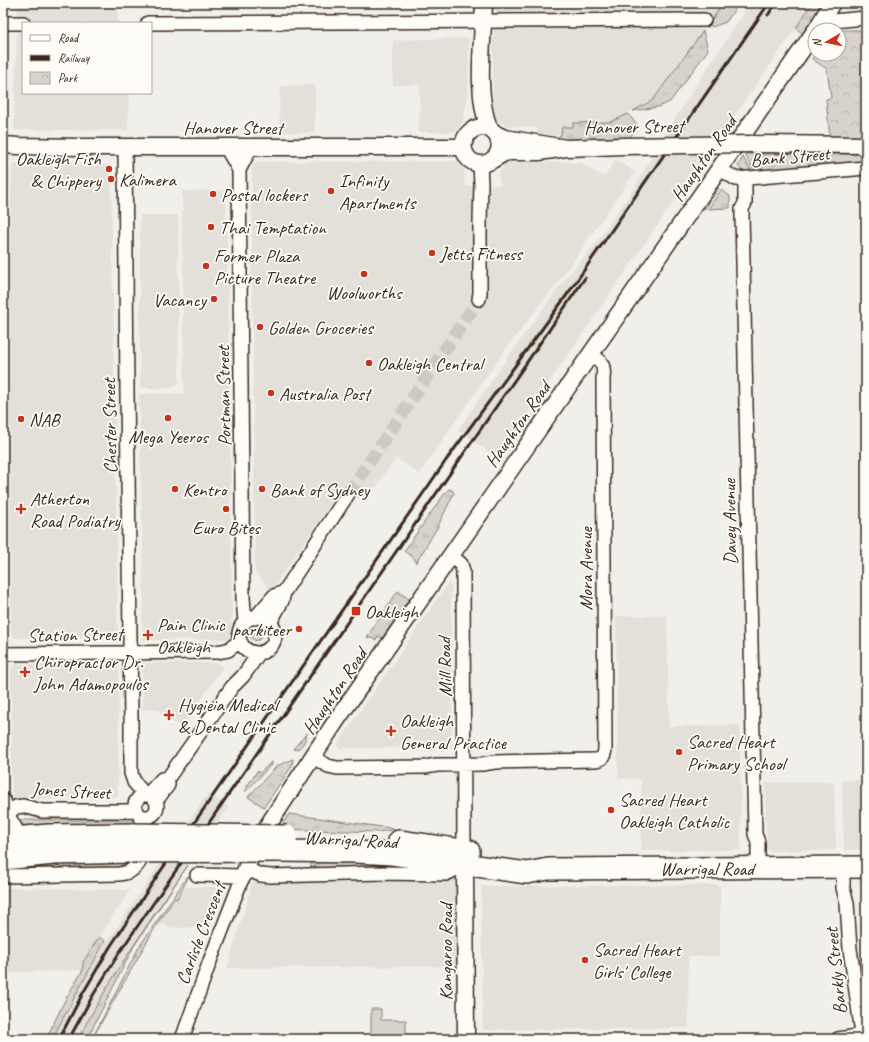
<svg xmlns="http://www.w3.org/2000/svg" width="869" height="1042" viewBox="0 0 869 1042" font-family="Caveat,sans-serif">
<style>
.built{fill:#e3e0da}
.grass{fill:url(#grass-tufts);stroke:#897e75}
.park{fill:url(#park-crowns);stroke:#897e75}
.pitch{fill:#d7d2cc;stroke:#897e75}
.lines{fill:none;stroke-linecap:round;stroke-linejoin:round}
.minor-tunnel{stroke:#cdc8c1;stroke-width:13;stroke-dasharray:13 6;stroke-linecap:butt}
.minor-casing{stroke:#3b2a1e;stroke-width:16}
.tertiary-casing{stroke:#3b2a1e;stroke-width:19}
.trunk-casing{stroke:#3b2a1e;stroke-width:24}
.minor{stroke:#fdfcf7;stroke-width:13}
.tertiary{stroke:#fdfcf7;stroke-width:16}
.trunk{stroke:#fdfcf7;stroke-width:21}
.rail{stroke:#3b2a1e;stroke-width:3}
.tertiary-bridge-casing{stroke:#3b2a1e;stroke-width:19;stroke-linecap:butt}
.trunk-bridge-casing{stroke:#3b2a1e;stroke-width:24;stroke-linecap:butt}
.tertiary-bridge{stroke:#fdfcf7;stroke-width:16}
.trunk-bridge{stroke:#fdfcf7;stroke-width:21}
.poi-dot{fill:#c8321e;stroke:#fdfcf7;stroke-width:1.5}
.labels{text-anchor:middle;stroke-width:3.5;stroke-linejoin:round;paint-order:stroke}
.street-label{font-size:19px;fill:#3b2a1e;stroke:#fdfcf7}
.poi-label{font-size:19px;fill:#3b2a1e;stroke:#fdfcf7;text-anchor:start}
</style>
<defs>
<pattern id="grass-tufts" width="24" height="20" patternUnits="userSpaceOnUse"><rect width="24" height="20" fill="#d7d2cc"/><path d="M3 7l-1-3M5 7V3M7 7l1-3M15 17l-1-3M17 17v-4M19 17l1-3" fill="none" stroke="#b9b4af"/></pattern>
<pattern id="park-crowns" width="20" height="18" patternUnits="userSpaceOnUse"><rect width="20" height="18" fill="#d7d2cc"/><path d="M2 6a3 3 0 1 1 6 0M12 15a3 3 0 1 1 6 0" fill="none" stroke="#b9b4af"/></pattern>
</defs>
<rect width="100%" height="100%" fill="#f1efea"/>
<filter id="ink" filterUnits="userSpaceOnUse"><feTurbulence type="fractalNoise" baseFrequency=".025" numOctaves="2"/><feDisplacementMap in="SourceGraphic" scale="8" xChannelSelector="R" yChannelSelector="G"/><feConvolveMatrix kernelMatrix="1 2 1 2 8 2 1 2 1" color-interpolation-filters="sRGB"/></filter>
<g filter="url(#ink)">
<path class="built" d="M18 3H118V23H23V93H129L128 130H14Z
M496 3H723L653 100 610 122 573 123V127L561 135 538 134V130L534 127 507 126 493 119V39Z
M751 3H812L796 28 663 217 497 458 458 430 510 354 569 274 594 246 634 188 664 136 696 85Z
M469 38 468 97 462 123 459 129 453 132H419L420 85H393V40Z
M315 85V133L279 132 280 86Z
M616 159 635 172 564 274 505 350 419 474 396 458 365 503 342 487 271 591 255 572 252 268V167L256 162 459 161 464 166 465 186 501 185 498 175 505 163 563 162 581 163 604 177Z
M12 163 109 165 111 167 118 639 15 638 11 634 9 264Z
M226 190 230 413 232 639 143 640 142 608H144L139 394 184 393 182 191Z
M140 215H178L179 383 174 388H140Z
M448 583 451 585 452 748H339L337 745Z
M616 616H667L669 726 740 725 741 850 641 851V779H618Z
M142 663H218L223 667 182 728 155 709 143 710Z
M16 664H119L118 797 12 799 11 670Z
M842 780H866V850H844Z
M834 781 836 850 769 851 767 849 765 783Z
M208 793 229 808 220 819 130 950 85 1039H46L66 998 82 970 3 973V888L130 890 99 937 107 942Z
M462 879 461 966 227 968 253 881Z
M720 885V956H688L689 1028 483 1030 481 886Z
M182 887H222L207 927 173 928 157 923 175 898H177Z"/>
<path class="grass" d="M723 3H739L726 22 712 27 709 24Z
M812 3H823L803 34 796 28Z
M703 31 708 50 670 102 658 107 633 111 653 100Z
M628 114 638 126 636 130 628 139 581 142 552 140 561 135 562 127H573V123L610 122Z
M745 154H866V163L754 172Z
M743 157 750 169 749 172 742 171 738 166Z
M719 188 705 209 702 208 715 190Z
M721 190 730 196V208L708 209Z
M449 489 452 490 454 493 437 528 416 563 414 558 404 551 445 493Z
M398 591 409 599 382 638 378 636 376 640 367 637Z
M250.5 635a5.5 5.5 0 1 1 11 0a5.5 5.5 0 1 1-11 0Z
M307 733C306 740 302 748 295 750L294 748Z
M293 759 292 766 264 807 248 797 277 766Z
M271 762 273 763 245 792 244 791 257 771 260 773Z
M289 814 397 829 378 832 279 829Z
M15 820H132L137 826 33 830Z
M311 859H346L437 868H311Z
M128 860 121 866 111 868 3 870V867Z
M188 865 134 946 87 1039H78C110 978 149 922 188 865Z
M189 876 177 899 175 898 157 924 92 1039 139 947 187 877Z
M99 937 105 941 52 1039H46L66 998 83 970V962Z"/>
<path class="park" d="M839 30H866V138H830L826 99 831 98 827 69 812 59 815 54H839Z"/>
<path class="pitch" d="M371 1009H381V1020H406V1038L371 1039Z"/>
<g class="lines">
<path class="minor-tunnel" d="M348 494 479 299"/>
<g class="minor-casing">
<path id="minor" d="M821 22 866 18
M3 23H23
M148 23 704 20
M125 147 127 391 131 719V773L134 782 145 795
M226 147 239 170 243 598 245 622
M720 169 736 179 866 168
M239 170 251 147
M745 179V203L742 209V214L755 834 758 842V867
M479 299 480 293V222L481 184 480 164
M451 555 461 564 463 571 464 850
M239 635a18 18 0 1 1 36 0a18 18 0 1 1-36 0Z
M255 618 274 596 284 592
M270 623 282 601 284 592 348 494
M3 654 216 652 228 650 240 641
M313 757 328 766 337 768 425 767 437 765 482 764 495 762 594 760C602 760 604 757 605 749L603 379C605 365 602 362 591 353
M147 795 162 779 168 778
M135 806a11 11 0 1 1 22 0a11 11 0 1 1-22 0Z
M156 801 168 785V778L232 687 243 676 259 653
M6 815 16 807 23 806 42 811H137
M843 867V888L847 903 850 949 862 1034
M246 869 261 875 271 876 382 873 446 874 465 865
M3 876 119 874C149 871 146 837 140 816
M182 1039 210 961 243 876 197 875
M838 1039 858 1036"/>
</g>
<g class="tertiary-casing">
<path id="tertiary" d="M484 3C483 42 475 92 489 128
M816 30 832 3
M496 134C511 159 475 176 465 153 459 138 473 123 489 128 492 130 493 132 496 134 499 136 502 137 505 138L566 148
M752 144 866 145
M3 145 18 146 80 147H463
M494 159 504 153 510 152H539L566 148 624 146
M3 802 6 815 19 837
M465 865 466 1039
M243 876 257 842 336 721 815 31"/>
</g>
<g class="trunk-casing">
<path id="trunk" d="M3 839 48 835 134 834
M399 841 469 851
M279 851 356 852 392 854 527 873 548 869 866 867
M3 859 54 854 131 852"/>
</g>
<use href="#minor" class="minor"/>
<use href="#tertiary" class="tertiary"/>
<use href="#trunk" class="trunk"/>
<path class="rail" d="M768 15 776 3
M59 1039 83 993 110 947 160 872 447 459 569 292 769 3
M69 1039 92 997 119 953 585 278"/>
<g class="tertiary-bridge-casing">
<path id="tertiary-bridge" d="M624 146 752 144"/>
</g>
<g class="trunk-bridge-casing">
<path id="trunk-bridge" d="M134 834 287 836
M131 852 279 851"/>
</g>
<use href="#tertiary-bridge" class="tertiary-bridge"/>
<use href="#trunk-bridge" class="trunk-bridge"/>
</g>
</g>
<g class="poi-dot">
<circle cx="109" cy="169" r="4"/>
<circle cx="111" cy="179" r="4"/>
<circle cx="331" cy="191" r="4"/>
<circle cx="213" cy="194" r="4"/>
<circle cx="211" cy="227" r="4"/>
<circle cx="432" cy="253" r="4"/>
<circle cx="206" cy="266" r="4"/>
<circle cx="364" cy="274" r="4"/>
<circle cx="214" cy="299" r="4"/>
<circle cx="260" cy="327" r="4"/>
<circle cx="369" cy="363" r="4"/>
<circle cx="271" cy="393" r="4"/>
<circle cx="168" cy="418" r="4"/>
<circle cx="21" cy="419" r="4"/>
<circle cx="175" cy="489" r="4"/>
<circle cx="262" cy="489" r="4"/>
<path d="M19 503h4v4h4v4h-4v4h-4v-4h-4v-4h4z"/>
<circle cx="226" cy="509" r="4"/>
<rect x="351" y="606" width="10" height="10" rx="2"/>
<circle cx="299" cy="629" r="4"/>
<path d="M146 629h4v4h4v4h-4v4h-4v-4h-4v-4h4z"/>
<path d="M23 666h4v4h4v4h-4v4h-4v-4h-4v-4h4z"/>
<path d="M167 709h4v4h4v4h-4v4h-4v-4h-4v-4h4z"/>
<path d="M389 725h4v4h4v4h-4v4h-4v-4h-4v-4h4z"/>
<circle cx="679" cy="752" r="4"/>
<circle cx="611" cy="810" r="4"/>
<circle cx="585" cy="960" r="4"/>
</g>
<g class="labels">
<g class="street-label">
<text transform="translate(634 126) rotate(-1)" y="7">Hanover Street</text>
<text x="233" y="134">Hanover Street</text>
<text transform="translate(790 156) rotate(-5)" y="7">Bank Street</text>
<text transform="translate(703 158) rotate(-55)" y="7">Haughton Road</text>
<text transform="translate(223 396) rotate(-91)" y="7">Portman Street</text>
<text transform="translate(517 424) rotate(-55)" y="7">Haughton Road</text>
<text transform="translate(109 426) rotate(-91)" y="7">Chester Street</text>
<text transform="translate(729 522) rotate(-91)" y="7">Davey Avenue</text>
<text transform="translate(585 569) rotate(-90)" y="7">Mora Avenue</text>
<text transform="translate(75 634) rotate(-1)" y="7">Station Street</text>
<text transform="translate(444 667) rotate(-91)" y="7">Mill Road</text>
<text transform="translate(334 691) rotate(-56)" y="7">Haughton Road</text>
<text transform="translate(71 790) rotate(3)" y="7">Jones Street</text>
<text transform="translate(351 839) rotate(3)" y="7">Warrigal Road</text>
<text x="707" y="875">Warrigal Road</text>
<text transform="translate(200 933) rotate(-69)" y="7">Carlisle Crescent</text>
<text transform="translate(445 952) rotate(-90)" y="7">Kangaroo Road</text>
<text transform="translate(835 971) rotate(-96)" y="7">Barkly Street</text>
</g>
<g class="poi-label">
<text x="101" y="165" text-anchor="end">Oakleigh Fish<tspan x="101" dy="22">&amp; Chippery</tspan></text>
<text x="119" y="186">Kalimera</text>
<text x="339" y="187">Infinity<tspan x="339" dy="22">Apartments</tspan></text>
<text x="221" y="201">Postal lockers</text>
<text x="219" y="234">Thai Temptation</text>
<text x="440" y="260">Jetts Fitness</text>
<text x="214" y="262">Former Plaza<tspan x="214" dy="22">Picture Theatre</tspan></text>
<text x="364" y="299" text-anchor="middle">Woolworths</text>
<text x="206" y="306" text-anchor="end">Vacancy</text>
<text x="268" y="334">Golden Groceries</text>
<text x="377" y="370">Oakleigh Central</text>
<text x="279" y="400">Australia Post</text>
<text x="29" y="426">NAB</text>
<text x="168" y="443" text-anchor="middle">Mega Yeeros</text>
<text x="183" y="496">Kentro</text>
<text x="270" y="496">Bank of Sydney</text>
<text x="30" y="505">Atherton<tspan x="30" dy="22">Road Podiatry</tspan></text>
<text x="226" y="534" text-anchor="middle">Euro Bites</text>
<text x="365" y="618">Oakleigh</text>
<text x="157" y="631">Pain Clinic<tspan x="157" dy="22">Oakleigh</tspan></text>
<text x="291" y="636" text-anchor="end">parkiteer</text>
<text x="34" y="668">Chiropractor Dr.<tspan x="34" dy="22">John Adamopoulos</tspan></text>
<text x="178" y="711">Hygieia Medical<tspan x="178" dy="22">&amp; Dental Clinic</tspan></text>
<text x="400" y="727">Oakleigh<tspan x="400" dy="22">General Practice</tspan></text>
<text x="687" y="748">Sacred Heart<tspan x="687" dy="22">Primary School</tspan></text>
<text x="619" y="806">Sacred Heart<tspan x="619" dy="22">Oakleigh Catholic</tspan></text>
<text x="593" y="956">Sacred Heart<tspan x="593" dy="22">Girls' College</tspan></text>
</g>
</g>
<rect width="869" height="1042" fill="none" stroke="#fdfcf7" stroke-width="16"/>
<rect x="8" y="8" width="853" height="1026" fill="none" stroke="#3b2a1e" stroke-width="1.5" filter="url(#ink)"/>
<rect x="22" y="22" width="130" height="72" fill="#fdfcf7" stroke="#afa8a0"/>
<rect x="30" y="35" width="20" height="6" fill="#fdfcf7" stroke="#afa8a0"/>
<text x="58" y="42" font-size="12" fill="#3b2a1e">Road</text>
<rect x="30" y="55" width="20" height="6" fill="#3b2a1e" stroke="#afa8a0"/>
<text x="58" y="62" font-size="12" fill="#3b2a1e">Railway</text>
<rect x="30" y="72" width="20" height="12" fill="url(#park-crowns)" stroke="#afa8a0"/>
<text x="58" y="82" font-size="12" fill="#3b2a1e">Park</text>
<g transform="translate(827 42) rotate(261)"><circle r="19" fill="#fdfcf7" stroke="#afa8a0"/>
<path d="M0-3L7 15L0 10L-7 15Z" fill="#c8321e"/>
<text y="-6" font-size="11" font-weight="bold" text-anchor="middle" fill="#3b2a1e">N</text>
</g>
</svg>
